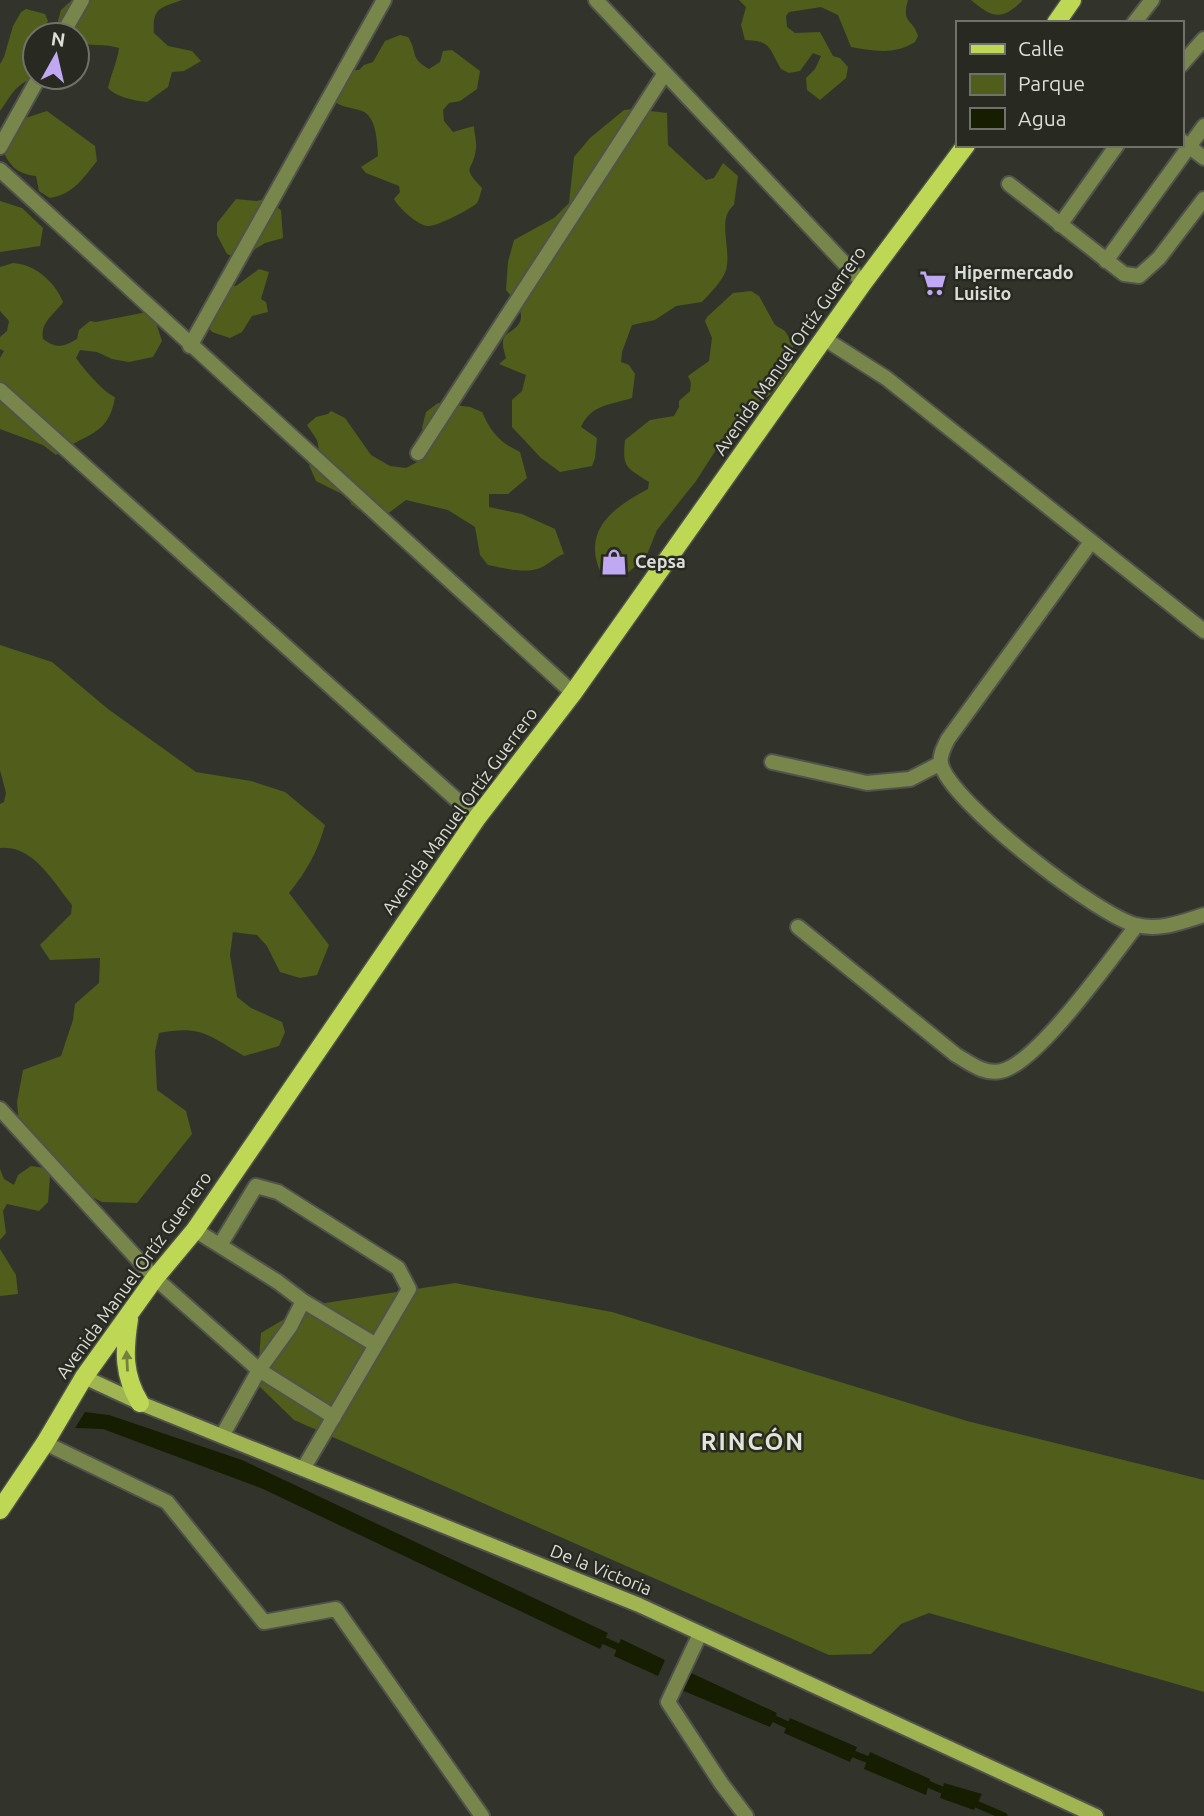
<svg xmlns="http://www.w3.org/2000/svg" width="1204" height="1816" viewBox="0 0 1204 1816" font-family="Ubuntu,sans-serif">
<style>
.green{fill:#505d1b}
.water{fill:#171d00}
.pier{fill:#32342c}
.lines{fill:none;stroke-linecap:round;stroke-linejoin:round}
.stream{stroke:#171d00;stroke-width:7}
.service-casing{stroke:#50524b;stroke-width:18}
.minor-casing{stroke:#50524b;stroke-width:18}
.secondary-casing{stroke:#50524b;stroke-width:18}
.primary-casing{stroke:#50524b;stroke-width:21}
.service{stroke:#78864b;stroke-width:14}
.minor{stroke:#78864b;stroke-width:14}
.secondary{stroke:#a0b452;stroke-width:14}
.primary{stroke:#bed855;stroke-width:18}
.oneway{fill:#73813c}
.labels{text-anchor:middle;stroke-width:5;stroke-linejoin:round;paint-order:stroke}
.poi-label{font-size:18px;font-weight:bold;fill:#dbddd7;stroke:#282a22;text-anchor:start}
.street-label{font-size:18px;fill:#dbddd7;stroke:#282a22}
.district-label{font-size:24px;font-weight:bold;letter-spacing:2px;fill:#e1e4d9;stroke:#282a22}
</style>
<rect width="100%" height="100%" fill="#32342c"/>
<path class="green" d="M72 0H182C160 8 152 8 154 33L168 46 192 51 201 61 184 71 172 72 168 87 147 102C133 100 118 98 108 88 111 74 117 63 119 48 105 44 91 45 77 44V35H59L55 31 61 10Z
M739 0H908C901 24 913 18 918 36L915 42C894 55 875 51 851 47L838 15 821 7 789 12 786 16 787 27 795 33 820 32 833 56 840 58 848 67 846 78 820 100 807 90 806 78 815 69 821 56 813 53 800 71 789 73 781 69C768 47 772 41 745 40L741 25 746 7Z
M971 0H1022V1C1001 21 992 18 971 0Z
M26 9 45 14 48 21 41 34 35 35V64L29 80C14 86 9 99 0 111V64L4 57 13 26 21 12Z
M400 35 408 37C418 52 409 58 429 69L440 62 443 51 452 50 480 71 477 89 460 101 449 103 443 110 444 121 453 132 474 126C474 133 477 142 476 149 473 173 460 165 482 188 481 192 479 200 477 203 471 209 436 227 428 226 417 225 399 208 394 199L400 192 399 186 366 173 361 167 378 156C377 143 377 117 362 111 351 107 342 108 332 100L352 70H359L364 65 373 62 385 41Z
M633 109 667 113 668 145 706 180 714 178 723 163 738 176 734 205C716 219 732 249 726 270 722 282 710 293 702 302L676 306 655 320 632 325 622 352 621 362 629 365 635 374 632 398C611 405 591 404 581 427L597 438 595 458 592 466 560 472 541 458 512 427V400L522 391 526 375 499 364 506 358C505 353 502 347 503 341 504 334 509 333 514 329 530 316 515 301 506 290L508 262 514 240 554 218 569 203 574 157 590 138 624 110Z
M47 111 95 146 97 161C83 178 74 194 50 198L39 191 36 176C14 173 10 165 0 146L7 124Z
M236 199 257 201 265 199 281 210 283 238 265 243 239 259 227 254 217 235V223Z
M0 201 22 208 43 228 40 246 0 252Z
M13 263C35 264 55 282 63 302 54 315 40 322 43 339 57 349 63 347 77 339L79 330 90 321 96 322 152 311 162 341 153 357 129 362 112 359 97 352 80 350 76 358C83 368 104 393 115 397 109 437 84 433 56 455L43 445 0 429V358L4 351 0 349V337L7 331 9 321 0 311V267Z
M259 269 269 272 261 299 266 302 268 312 252 316 242 332 230 338 212 332 205 323 231 286H236Z
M751 291 759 296 775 325 785 331 793 344 792 367 770 395 742 411 737 417 696 481 657 530 646 557 624 576 601 573C581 530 614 507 648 489L649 482C627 467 622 469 625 440L650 420 674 416 679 407V401L690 391 691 383 688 376 709 361 712 338 705 321 707 317 733 293Z
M438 403 470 407 482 412C491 432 499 442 520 452L527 478 508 494H489V507L522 514 555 529 564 554C555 557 548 565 540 568 525 574 503 568 488 565L480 555 475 527 448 510 406 500 386 515 359 510 351 504 350 498 316 481 309 465 320 454 317 440 307 425 316 417 328 414 331 411 345 418 371 455 390 466 406 468 421 460 428 441 422 428 426 412Z
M0 645 52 662 108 709 196 772 251 781 285 792 325 825C318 851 306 872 289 893L329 945 317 975 300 978 280 972 267 946 257 935 233 932 230 955 237 997 251 1008 282 1022 285 1032 279 1046 244 1056C209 1036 202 1025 159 1033L155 1051 157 1090 186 1111 192 1134 137 1203 102 1202 86 1194 20 1134 17 1102 23 1070 61 1056 73 1020 75 1004 99 983 100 958 50 960 40 945 71 914 72 905C53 882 33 844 0 848V804L4 802 6 793 0 770Z
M31 1166 45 1168 50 1176 48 1202 39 1211 7 1204 3 1211 6 1233 0 1240V1169L4 1179 14 1185 18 1175Z
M0 1249 16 1275 18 1294 0 1296Z
M455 1283 612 1312 967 1421 1204 1480V1692L929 1613 901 1624 871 1654 829 1655 294 1420 257 1384 261 1333 306 1306Z"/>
<path class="water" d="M85 1412 109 1415 242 1460 608 1633 600 1649 261 1488 103 1429 75 1428Z
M621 1639 665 1660 658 1676 614 1656Z
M687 1671 777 1713 770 1727 679 1689Z
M790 1718 857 1747 850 1762 784 1733Z
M870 1752 930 1779 926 1795 864 1769Z
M944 1783 982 1794 974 1810 940 1798Z"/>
<path class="pier" d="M30 1393 33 1394V1398L7 1442 3 1443 0 1441V1433Z"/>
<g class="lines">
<path class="stream" d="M598 1638 625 1650
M766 1715 794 1728
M846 1751 874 1762
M921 1781 949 1793
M969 1801 1004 1816"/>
<g class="service-casing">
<path id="service" d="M1134 23 1152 0
M1181 65 1204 39
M1182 141 1204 158
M1009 184 1124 274 1139 276 1159 258 1204 199
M1060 225 1117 145
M1106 261 1204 126
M825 339 886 378 1204 631
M1091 542 948 739C944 747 939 756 941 764 950 802 1098 916 1136 925 1160 931 1182 922 1204 915
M772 762 867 783 910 779 941 763
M798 927 956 1055C970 1063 984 1075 1001 1071 1037 1064 1112 957 1137 925
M195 1230 278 1282 303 1301 290 1327 259 1370 222 1436
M220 1245 256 1186 278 1192 398 1268 409 1289 303 1469
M155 1278 259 1370 334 1417
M303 1301 376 1345
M45 1443 167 1502 264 1622 336 1609 482 1816
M700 1634 668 1702 721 1783 746 1816"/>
</g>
<g class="minor-casing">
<path id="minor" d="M596 0 863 283
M62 35 82 0
M0 147 39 77
M0 170 573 693
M190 346 384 0
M0 390 477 818
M418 453 665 73
M0 1109 155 1278"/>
</g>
<g class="secondary-casing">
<path id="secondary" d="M84 1377 140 1403 639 1605 1096 1816"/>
</g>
<g class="primary-casing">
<path id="primary" d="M1056 23 1072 0
M129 1319C124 1351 123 1375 140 1403
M0 1510 45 1443 84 1377 155 1278 195 1230 477 818 573 693 863 283 966 145"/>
</g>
<use href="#service" class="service"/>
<use href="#minor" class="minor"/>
<use href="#secondary" class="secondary"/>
<use href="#primary" class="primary"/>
</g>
<defs><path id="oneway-solid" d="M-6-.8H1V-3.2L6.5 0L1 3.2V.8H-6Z" transform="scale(1.75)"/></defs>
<use class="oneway" href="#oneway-solid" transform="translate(127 1361) rotate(-93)"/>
<defs>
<g id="supermarket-bare" transform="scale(2.1)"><path d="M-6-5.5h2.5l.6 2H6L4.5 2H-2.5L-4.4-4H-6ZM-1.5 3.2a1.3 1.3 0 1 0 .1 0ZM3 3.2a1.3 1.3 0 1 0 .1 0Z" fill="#c1a8f3" stroke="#282a22" stroke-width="2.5" paint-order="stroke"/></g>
<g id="shop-bare" transform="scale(2.1)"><path d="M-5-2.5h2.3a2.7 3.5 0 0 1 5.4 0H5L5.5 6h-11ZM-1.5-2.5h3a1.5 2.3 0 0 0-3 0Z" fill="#c1a8f3" stroke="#282a22" stroke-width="2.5" paint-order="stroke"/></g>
</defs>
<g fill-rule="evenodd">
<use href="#supermarket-bare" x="933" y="283"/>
<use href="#shop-bare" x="614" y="562"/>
</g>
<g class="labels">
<g class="poi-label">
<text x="954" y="279">Hipermercado<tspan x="954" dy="21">Luisito</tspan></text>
<text x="635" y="568">Cepsa</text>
</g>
<g class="street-label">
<text transform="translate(790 351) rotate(-55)" y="6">Avenida Manuel Ortíz Guerrero</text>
<text transform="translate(460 811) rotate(-54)" y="6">Avenida Manuel Ortíz Guerrero</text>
<text transform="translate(134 1275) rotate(-54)" y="6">Avenida Manuel Ortíz Guerrero</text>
<text transform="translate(601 1570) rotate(22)" y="6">De la Victoria</text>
</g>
<g class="district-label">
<text x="753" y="1450">RINCÓN</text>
</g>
</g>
<rect x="956" y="21" width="228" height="126" fill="#282a22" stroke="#70726a" stroke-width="2"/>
<rect x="970" y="44" width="35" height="10" fill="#bed855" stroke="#70726a" stroke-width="2"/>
<text x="1018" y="56" font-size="21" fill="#dbddd7">Calle</text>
<rect x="970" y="74" width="35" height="21" fill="#505d1b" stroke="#70726a" stroke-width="2"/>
<text x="1018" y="91" font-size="21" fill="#dbddd7">Parque</text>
<rect x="970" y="108" width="35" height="21" fill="#171d00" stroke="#70726a" stroke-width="2"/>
<text x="1018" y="126" font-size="21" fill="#dbddd7">Agua</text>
<g transform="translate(56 56) rotate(8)"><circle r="33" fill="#282a22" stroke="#70726a" stroke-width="2"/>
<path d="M0-5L12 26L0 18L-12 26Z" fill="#c1a8f3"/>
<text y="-10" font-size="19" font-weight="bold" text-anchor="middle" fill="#dbddd7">N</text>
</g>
</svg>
